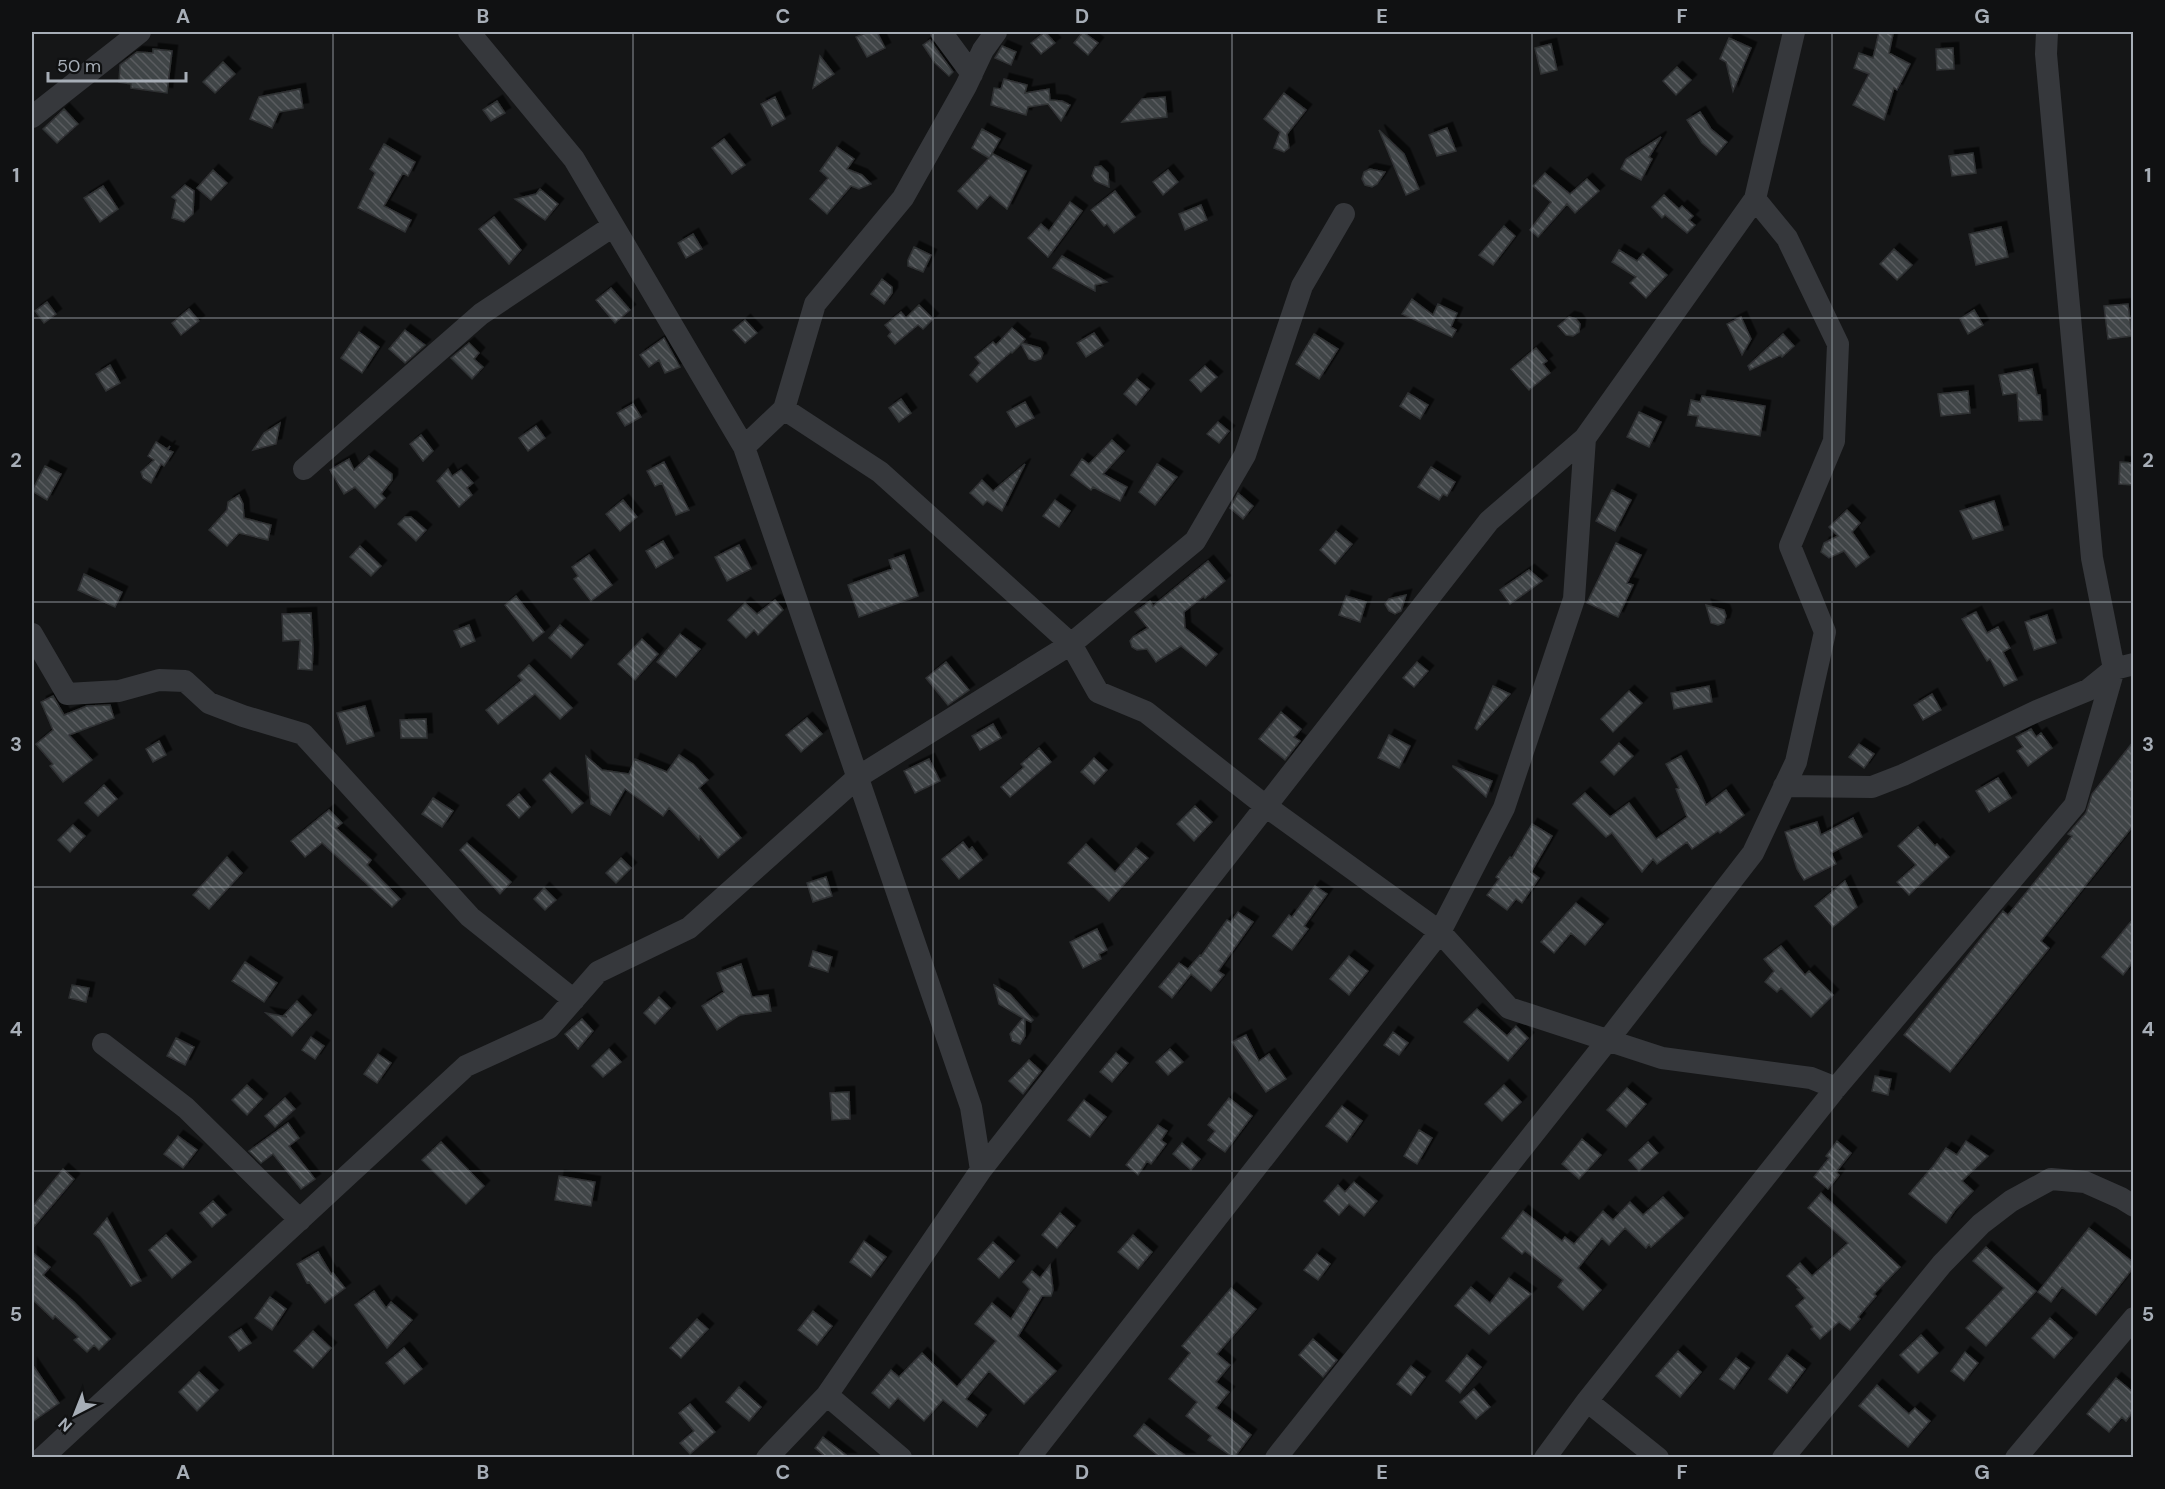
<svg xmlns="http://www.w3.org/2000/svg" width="2165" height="1489" viewBox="0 0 2165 1489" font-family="'DM Sans',sans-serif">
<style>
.building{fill:url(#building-back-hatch);stroke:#2f3033;stroke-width:1.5;filter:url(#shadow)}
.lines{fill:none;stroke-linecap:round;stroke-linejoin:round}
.street{stroke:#36383c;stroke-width:22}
.grid{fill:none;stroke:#a7aeb7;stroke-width:1.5;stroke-opacity:0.55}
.neatline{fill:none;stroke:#a7aeb7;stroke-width:2}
.grid-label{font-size:20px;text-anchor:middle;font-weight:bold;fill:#a7aeb7}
</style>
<defs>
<pattern id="building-back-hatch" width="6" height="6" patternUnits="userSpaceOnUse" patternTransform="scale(1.5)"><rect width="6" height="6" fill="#414447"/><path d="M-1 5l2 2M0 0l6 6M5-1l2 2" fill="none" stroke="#5a5c5f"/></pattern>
<filter id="shadow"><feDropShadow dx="5.5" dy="-5.5" stdDeviation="0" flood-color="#0009"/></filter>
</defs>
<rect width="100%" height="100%" fill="#151617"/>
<path class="building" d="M868 32H877L885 48 867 57 856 37Z
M1045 32 1055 43 1041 54 1031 43Z
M1083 32 1098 43 1088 55 1074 43Z
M1879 32 1893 34 1889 53 1910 64 1897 90 1894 88 1884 120 1853 105 1869 74 1854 68 1859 53 1873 58Z
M1729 38 1751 48 1733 91 1726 62 1720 59Z
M930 40 953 72 949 76 935 63 923 45Z
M1551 44 1557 70 1541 74 1535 48Z
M1002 46 1016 52 1011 65 995 58Z
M1953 48 1954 69 1937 70 1936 49Z
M153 49 172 51 167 93 131 88V84L119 82 120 65 137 52 153 53Z
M820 56 834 74 813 88Z
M223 62 235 74 215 93 203 82Z
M1677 67 1691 80 1676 95 1663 81Z
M1004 79 1027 85 1025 93 1049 89 1050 100 1062 101 1070 105 1061 121 1048 104 1028 107 1026 115 991 105 994 88 1001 89Z
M300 89 303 108 279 112 272 128 250 119 259 97Z
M1284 93 1306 110 1287 134 1289 148 1284 152 1274 148 1280 132 1264 119Z
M775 97 785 119 772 126 761 104Z
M1165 97 1167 117 1122 122 1142 99Z
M497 101 505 113 491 121 483 110Z
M64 109 78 124 57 143 43 129Z
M1700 112 1711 129 1727 142 1716 155 1702 143 1687 120Z
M1447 128 1456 151 1437 156 1429 135Z
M982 129 1000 139 990 157 993 154 1026 171 1007 209 990 195 977 209 958 191 989 158 972 148Z
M1379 130 1404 154 1419 189 1406 195Z
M1661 137 1649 157 1652 159 1641 180 1621 169 1626 159Z
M724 139 745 165 732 174 712 148Z
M384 144 415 162 408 176 403 173 384 206 411 220 405 232 358 208 375 173 370 169Z
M837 147 854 159 847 169 862 175 871 184 859 189 851 186 827 214 810 199 828 178 820 171Z
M1973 153 1976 173 1952 176 1949 156Z
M1101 166 1108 173 1109 187 1095 181 1092 176 1095 167Z
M1370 169 1385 172 1377 184 1372 187 1365 185 1362 179 1364 172Z
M213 170 227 183 211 200 197 188Z
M1168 170 1178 182 1163 195 1153 182Z
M1545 173 1570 194 1587 179 1599 191 1575 213 1567 204 1538 237 1530 230 1551 202 1533 186Z
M185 185 194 191 193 214 184 222 172 218 176 200 172 197Z
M103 186 118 209 100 222 84 198Z
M540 189 558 204 545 220 515 199 536 194Z
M1115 191 1135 217 1114 233 1107 224 1104 226 1091 210Z
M1664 195 1679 209 1682 206 1693 216 1689 220 1695 225 1687 233 1665 215 1662 218 1652 207Z
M1070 202 1082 211 1048 257 1028 238 1041 224 1049 231Z
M1201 205 1207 220 1185 230 1179 214Z
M494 217 521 250 509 264 479 229Z
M1504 226 1515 236 1493 265 1479 255Z
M2001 227 2008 257 1976 265 1969 234Z
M693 234 702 249 686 258 678 243Z
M914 247 931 255 923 272 908 266V260Z
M1894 249 1912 265 1897 280 1880 264Z
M1619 250 1637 261 1643 254 1667 275 1646 298 1630 283 1636 277 1612 262Z
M1062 256 1107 282 1095 285V291L1053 268Z
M882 279 892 287V293L884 304 871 294Z
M611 288 630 310 615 323 596 300Z
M1412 299 1433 315 1438 304 1457 313 1451 327 1456 330 1452 337 1402 314Z
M47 302 56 314 44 323 35 311Z
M2128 304 2132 336 2108 339 2104 306Z
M919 305 933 319 923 329 918 325 895 344 888 336 891 332 885 325 901 312 906 318Z
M189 309 199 321 181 335 172 323Z
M1974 310 1983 325 1968 334 1960 319Z
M1569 317 1576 319 1580 324 1579 332 1573 336 1566 335 1558 326Z
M1741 317 1751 339 1742 355 1727 324Z
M745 320 757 333 745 343 733 330Z
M1012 328 1025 339 1022 343 1040 348 1043 353 1041 359 1035 361 1029 359 1021 344 1012 353 1011 352 977 382 970 375 980 363 975 357 993 342 996 345Z
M405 330 425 345 405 363 389 349Z
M359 332 379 347 362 373 341 358Z
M1094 333 1103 346 1086 357 1077 343Z
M1314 334 1338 349 1319 379 1296 364Z
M1783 334 1794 346 1782 357 1781 355 1750 370 1748 366Z
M664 338 680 367 665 373 659 360 649 367 640 355Z
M469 343 479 353 474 359 483 367 472 379 451 358Z
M1536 348 1547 361 1543 364 1550 373 1529 390 1511 369Z
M110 365 120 383 106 391 96 374Z
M1205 366 1217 377 1201 392 1190 380Z
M2032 369 2037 395H2040L2042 420 2019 421 2017 393 2003 395 1999 375Z
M1137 379 1149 389 1136 405 1124 394Z
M1968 391 1970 413 1941 416 1938 394Z
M1408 393 1428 405 1420 419 1400 406Z
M1702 396 1765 406 1760 436 1696 426 1698 416 1688 415 1691 400 1700 402Z
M901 399 911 413 899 422 889 408Z
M1025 402 1034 418 1016 427 1007 412Z
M633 404 641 417 625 426 617 413Z
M1639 412 1661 422 1649 447 1627 437Z
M1218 422 1229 431 1219 443 1207 434Z
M280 423 276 444 253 450 264 433Z
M536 426 545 438 528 451 519 438Z
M421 435 433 451 423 461 410 444Z
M1112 440 1124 451 1103 474 1127 487 1120 501 1093 487 1091 490 1071 475 1082 459 1089 464Z
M156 442 167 449 170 446 168 450 173 452 164 466 161 464 151 483 143 478 141 472 154 460 148 456Z
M369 456 392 474V480L381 494 385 498 375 508 355 487 344 494 330 470 349 459 354 470Z
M664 462 689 510 676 515 662 483 655 486 647 471Z
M2120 462 2133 463V485L2119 484Z
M1025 464 1002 511 987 501 983 505 970 493 982 480 993 491Z
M1157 464 1177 477 1155 505 1139 492Z
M45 466 61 474 47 500 32 491Z
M1431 467 1455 482 1447 496 1443 494 1439 500 1418 487Z
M448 469 452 476 461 470 473 483 467 488 472 495 459 507 437 481Z
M1612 490 1631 500 1615 531 1596 521Z
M1238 493 1253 506 1243 519 1230 508Z
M239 495 243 504 244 518 271 525 268 540 239 533 227 546 209 530 227 510 228 502Z
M623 500 637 517 620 531 606 514Z
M1055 500 1070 511 1059 527 1043 516Z
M1994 501 2003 530 1973 539 1960 511Z
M1847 510 1860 523 1852 532 1869 557 1856 567 1844 551 1829 558 1821 552 1824 543 1838 536 1829 527Z
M405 517H411L426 530 416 541 398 524Z
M1336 531 1352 544 1335 564 1320 550Z
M663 541 673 558 656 568 646 551Z
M1616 543 1641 555 1627 583 1633 585 1618 617 1587 603Z
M739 545 751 569 727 581 715 557Z
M360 546 381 566 371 576 350 557Z
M589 555 612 585 591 601 574 579 578 576 572 567Z
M904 555 918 596 859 617 848 585 892 569 889 560Z
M1208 561 1225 581 1205 598 1204 596 1184 612 1185 628 1217 654 1206 666 1181 646 1156 662 1147 649 1137 650 1132 647 1130 641 1133 637 1148 628 1135 612 1150 601 1153 606Z
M1529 570 1542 581 1510 604 1500 590Z
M84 574 122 592 115 607 78 590Z
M1406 595 1401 611 1395 614 1389 611 1385 604 1389 599Z
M516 596 544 632 533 641 505 605Z
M1346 596 1366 602 1360 622 1339 615Z
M775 600 783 610 758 635 754 630 746 638 728 620 745 603 757 614Z
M1706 605 1724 610 1726 616 1724 623 1718 625 1711 623Z
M1976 612 1987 633 1998 627 2010 648 2003 652 2017 680 2004 686 1990 659 1987 661 1962 619Z
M311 613 313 650 312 670 298 669 300 640 283 641 282 614Z
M2047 615 2056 643 2034 650 2025 622Z
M469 625 475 641 461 647 454 631Z
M560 625 583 645 571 658 549 638Z
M680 634 700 649 676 677 657 662Z
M642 639 658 654 635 680 618 664Z
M946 662 969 690 948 705 926 678Z
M1417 662 1428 671 1414 687 1403 678Z
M529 665 572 708 560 719 535 694 498 724 486 710 522 680 518 676Z
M1493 686 1510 694 1477 730 1475 728Z
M1709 686 1712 702 1674 709 1671 693Z
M1629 691 1642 703 1613 732 1601 719Z
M1932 694 1941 710 1923 720 1914 705Z
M53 696 64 715 87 706 110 705 114 718 69 735 92 760 63 782 50 766 53 764 36 744 53 730 41 702Z
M365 706 374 736 347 744 337 713Z
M1281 712 1301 729 1294 737 1300 741 1285 760 1259 739Z
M807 718 822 734 801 752 786 735Z
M426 719 427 738H401L400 720Z
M993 724 1001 738 980 750 972 736Z
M2031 729 2036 737 2041 733 2052 748 2028 766 2017 751 2023 747 2016 737Z
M1389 735 1410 746 1399 768 1378 758Z
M159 741 166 755 153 762 146 749Z
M2133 742V826L2041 941 2049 948 1950 1072 1904 1035 2003 911 2008 915 2072 836 2068 834 2086 813 2092 794Z
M1619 743 1633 756 1614 775 1601 762Z
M1859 744 1874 754 1864 768 1849 757Z
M1039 748 1051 762 1010 797 1001 787 1024 767 1021 764Z
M679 755 693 764 708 780 699 788 741 838 718 858 700 836 699 840 669 808 663 816 625 789 610 815 591 804 586 756 602 770 629 774 635 759 667 772Z
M1681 756 1698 786 1706 805 1726 790 1744 815 1720 833 1718 831 1692 849 1687 842 1657 864 1653 859 1642 872 1612 833 1606 837 1573 804 1585 793 1610 817 1629 803 1656 839 1687 817 1676 789 1679 788 1666 764Z
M1094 758 1107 770 1094 784 1081 772Z
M929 759 940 781 915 793 904 771Z
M1453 766 1492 781 1486 797 1453 767Z
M550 773 583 803 572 813 543 780Z
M1998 778 2011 798 1989 812 1976 791Z
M104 785 117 799 98 816 85 803Z
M519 794 530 807 519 818 507 805Z
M433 798 453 811 442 827 422 814Z
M1195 806 1212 822 1194 841 1177 824Z
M329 810 342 823 336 828 371 860 367 865 400 899 392 907 322 843 305 857 291 841Z
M1853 818 1862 837 1831 853 1836 864 1804 880 1797 869 1785 832 1817 822 1821 835Z
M1532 824 1552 836 1531 872 1539 878 1522 903 1516 899 1507 910 1487 895 1499 879 1496 877 1510 857 1512 858Z
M73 825 85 836 70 852 58 840Z
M1918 827 1935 846 1937 844 1949 857 1909 895 1897 882 1916 865 1898 846Z
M963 842 969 850 972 847 982 860 959 879 942 859Z
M467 843 511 882 500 894 460 850Z
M1086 844 1115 872 1136 848 1148 858 1109 901 1068 863Z
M227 857 242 873 209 909 193 895Z
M621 858 631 868 616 883 606 873Z
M826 877 832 896 813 902 807 883Z
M1845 881 1857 907 1833 927 1815 906Z
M1315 886 1327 894 1304 926 1308 929 1292 950 1273 936 1289 915 1292 917Z
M544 888 556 900 545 910 534 899Z
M1576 903 1603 924 1585 945 1571 933 1554 953 1541 942Z
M1238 912 1253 922 1218 971 1224 975 1211 991 1191 974 1172 998 1159 987 1179 963 1188 969 1200 955 1201 956 1227 920 1231 922Z
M2133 919V962L2123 975 2102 957Z
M1097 929 1107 950 1099 954 1101 959 1083 968 1070 942Z
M1781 946 1805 975 1809 971 1833 995 1811 1017 1781 988 1777 992 1765 982 1774 971 1764 959Z
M813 951 832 957 828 972 809 966Z
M1349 956 1368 971 1349 995 1330 979Z
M245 962 277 983 264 1002 232 981Z
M741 964 752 997 768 995 771 1011 740 1015 717 1030 702 1006 724 992 717 973Z
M72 985 89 988 86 1002 69 998Z
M994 985 1010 994 1033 1020 1031 1022 1025 1019V1036L1020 1044 1012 1041 1010 1034 1023 1018 999 1004Z
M659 997 670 1008 655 1024 644 1013Z
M297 1001 311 1015 292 1036 266 1013 287 1017 284 1015Z
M1477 1009 1507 1036 1516 1026 1528 1038 1508 1061 1464 1022Z
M582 1019 593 1031 578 1049 565 1034Z
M1393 1032 1408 1043 1399 1055 1384 1045Z
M1246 1035 1259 1061 1269 1054 1286 1079 1266 1092 1232 1042Z
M311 1037 324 1046 315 1059 302 1050Z
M176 1038 194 1047 185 1065 167 1056Z
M609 1049 621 1062 603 1077 592 1066Z
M1170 1049 1183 1062 1168 1075 1156 1062Z
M1116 1053 1128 1063 1112 1082 1100 1072Z
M378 1054 391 1063 377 1083 364 1074Z
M1029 1060 1041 1071 1023 1094 1009 1081Z
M1875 1076 1891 1079 1888 1095 1872 1091Z
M247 1085 262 1099 247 1115 232 1100Z
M1504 1085 1521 1102 1502 1121 1485 1104Z
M1627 1088 1646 1104 1626 1127 1607 1110Z
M849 1092 850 1119 832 1120 830 1093Z
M285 1098 295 1109 275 1127 265 1116Z
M1229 1098 1252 1116 1225 1152 1208 1140 1215 1131 1208 1125Z
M1084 1100 1106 1117 1090 1137 1068 1120Z
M1342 1106 1362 1121 1347 1142 1326 1126Z
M288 1123 299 1138 289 1146 315 1179 301 1189 273 1154 261 1163 249 1151Z
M1158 1125 1167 1131 1161 1140 1166 1144 1151 1164 1147 1161 1138 1175 1126 1165Z
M1419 1130 1432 1138 1417 1164 1404 1156Z
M178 1136 197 1150 183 1168 164 1154Z
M1582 1139 1601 1155 1579 1179 1562 1164Z
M1837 1141 1851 1153 1836 1172 1839 1175 1828 1189 1814 1177 1829 1158 1826 1156Z
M1966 1141 1988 1156 1962 1181 1973 1191 1955 1210 1946 1223 1909 1194 1934 1165 1946 1148 1957 1155Z
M441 1142 484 1186 466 1204 422 1160Z
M1648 1142 1658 1153 1639 1171 1629 1160Z
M1182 1143 1200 1159 1191 1170 1173 1154Z
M63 1169 74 1179 32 1229V1207Z
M559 1176 595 1182 591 1206 555 1200Z
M1354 1182 1377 1201 1364 1216 1349 1204 1339 1215 1324 1201 1338 1185 1345 1192Z
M1821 1193 1900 1267 1874 1294 1876 1296 1858 1317 1860 1319 1850 1330 1839 1322 1820 1339 1811 1329 1813 1327 1796 1306 1805 1298 1797 1289 1799 1288 1787 1276 1800 1263 1812 1276 1848 1243 1808 1208Z
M1663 1197 1683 1218 1651 1247 1649 1244 1646 1248 1625 1228 1609 1245 1602 1238 1578 1268 1601 1290 1583 1310 1558 1287 1563 1280 1525 1251 1522 1254 1502 1238 1523 1211 1562 1241 1565 1237 1574 1244 1603 1211 1613 1220 1630 1202 1643 1215Z
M213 1201 226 1215 212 1227 200 1213Z
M1060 1213 1075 1226 1057 1248 1042 1235Z
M107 1218 141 1281 131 1286 100 1239 94 1234Z
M2089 1228 2133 1262V1268L2096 1315 2062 1287 2051 1302 2038 1292Z
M166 1235 191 1262 172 1278 149 1250Z
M1133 1235 1152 1252 1138 1269 1118 1252Z
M864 1241 886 1257 871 1277 850 1262Z
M993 1242 1014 1261 999 1278 978 1259Z
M1986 1247 2036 1291 1986 1346 1966 1328 2004 1288 1973 1261Z
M32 1252 50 1267 43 1275 74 1302 110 1339 99 1350 94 1345 87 1352 74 1340 78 1337 55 1316 53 1319 32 1299Z
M318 1252 331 1274 333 1273 345 1288 325 1303 309 1282 307 1283 297 1264Z
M1317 1254 1330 1264 1318 1280 1304 1270Z
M1050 1265 1053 1290 1051 1296H1042L1018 1336 1056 1371 1024 1404 989 1371 966 1399 986 1415 977 1427 943 1400 924 1421 898 1398 889 1408 872 1393 891 1370 899 1377 922 1353 957 1387 996 1341 975 1324 992 1303 1011 1319 1030 1289 1023 1282 1032 1271 1040 1278Z
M1509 1278 1531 1294 1489 1334 1455 1306 1471 1287 1490 1303Z
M1231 1288 1256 1309 1217 1354 1230 1365 1216 1382 1229 1392 1216 1408 1251 1435 1234 1458 1208 1440 1211 1436 1186 1416 1197 1402 1169 1379 1190 1353 1182 1346Z
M374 1291 386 1308 391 1302 412 1320 387 1348 355 1305Z
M270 1297 286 1309 272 1330 255 1318Z
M813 1311 832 1326 817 1345 798 1330Z
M2050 1318 2072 1338 2054 1358 2032 1338Z
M697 1319 708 1329 681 1358 670 1348Z
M241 1329 251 1343 239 1351 229 1337Z
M313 1331 331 1348 313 1368 294 1351Z
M1921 1335 1938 1353 1918 1373 1900 1355Z
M1313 1339 1337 1360 1323 1377 1299 1355Z
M404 1348 422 1369 404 1384 386 1363Z
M1678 1351 1701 1372 1680 1397 1656 1376Z
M1965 1352 1978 1363 1964 1381 1951 1371Z
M1467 1355 1481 1367 1460 1393 1446 1381Z
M1787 1355 1805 1369 1787 1393 1769 1379Z
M1736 1358 1749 1368 1734 1389 1720 1379Z
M32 1364 59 1403 32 1422Z
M1411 1366 1425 1377 1411 1395 1397 1384Z
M199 1372 218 1390 197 1411 179 1392Z
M2116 1378 2133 1392V1412L2126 1421 2122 1417 2109 1432 2087 1414Z
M1877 1385 1909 1414 1915 1408 1930 1421 1908 1447 1859 1406Z
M739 1387 761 1407 749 1421 726 1402Z
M1474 1389 1490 1407 1476 1419 1460 1402Z
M690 1404 715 1432 690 1454 680 1443 694 1431 679 1413Z
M1144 1424 1169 1444 1189 1458H1161L1134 1436Z
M823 1437 850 1458H827L815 1448Z"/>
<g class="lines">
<path class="street" d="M469 32 574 159 744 447 971 1107 981 1170 827 1395 901 1458
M941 32 972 74
M32 117 140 32
M784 409 880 472 1071 644 1098 692 1146 712 1267 807 1440 932 1509 1008 1662 1058 1811 1078 1836 1088
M744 447 784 409 815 304 903 198 966 86 983 50 996 32
M304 469 481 314 613 226
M32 634 67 694 119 691 159 680 185 681 209 703 243 716 303 734 470 917 574 1000
M1784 786 1872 787 1903 775 2037 711 2088 690 2114 669 2134 664
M103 1044 186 1108 300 1220
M981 1170 1489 521 1585 438 1755 199 1794 32
M1587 1401 1658 1458
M42 1458 466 1066 549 1028 598 972 689 928 858 777 1071 644 1195 541 1245 455 1302 286 1344 214
M767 1458 827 1395
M1029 1458 1440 932 1504 808 1574 599 1585 438
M1276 1458 1608 1040 1753 853 1796 762 1825 632 1790 546 1834 441 1838 344 1787 238 1755 199
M1545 1458 1587 1401 1836 1088 2075 805 2114 669 2092 558 2046 54 2047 32
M1783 1458 1942 1264 1981 1224 2011 1201 2051 1179 2085 1182 2121 1198 2134 1206
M2016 1458 2134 1318"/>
</g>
<path class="grid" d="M333 32V1458M633 32V1458M933 32V1458M1232 32V1458M1532 32V1458M1832 32V1458M32 318H2134M32 602H2134M32 887H2134M32 1171H2134"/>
<rect width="2165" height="1489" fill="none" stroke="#101112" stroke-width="66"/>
<g transform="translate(75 1414) rotate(222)" stroke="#101112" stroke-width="4.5" paint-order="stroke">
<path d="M0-4.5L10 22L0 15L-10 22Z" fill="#a7aeb7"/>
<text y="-9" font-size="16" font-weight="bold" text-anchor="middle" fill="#a7aeb7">N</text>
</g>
<path d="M48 72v9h138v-9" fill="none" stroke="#a7aeb7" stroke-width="3"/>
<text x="57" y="72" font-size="18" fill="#a7aeb7" stroke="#101112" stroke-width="4.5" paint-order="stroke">50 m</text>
<rect x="33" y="33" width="2099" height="1423" class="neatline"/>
<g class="grid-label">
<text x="183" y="23">A</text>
<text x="483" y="23">B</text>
<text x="783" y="23">C</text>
<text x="1082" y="23">D</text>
<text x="1382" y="23">E</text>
<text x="1682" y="23">F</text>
<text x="1982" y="23">G</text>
<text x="16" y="182">1</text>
<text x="2148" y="182">1</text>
<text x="16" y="467">2</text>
<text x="2148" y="467">2</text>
<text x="16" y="751">3</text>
<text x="2148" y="751">3</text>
<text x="16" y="1036">4</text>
<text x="2148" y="1036">4</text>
<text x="16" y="1321">5</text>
<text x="2148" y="1321">5</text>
<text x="183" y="1479">A</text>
<text x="483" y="1479">B</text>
<text x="783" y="1479">C</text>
<text x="1082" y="1479">D</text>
<text x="1382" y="1479">E</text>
<text x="1682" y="1479">F</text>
<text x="1982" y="1479">G</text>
</g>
</svg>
